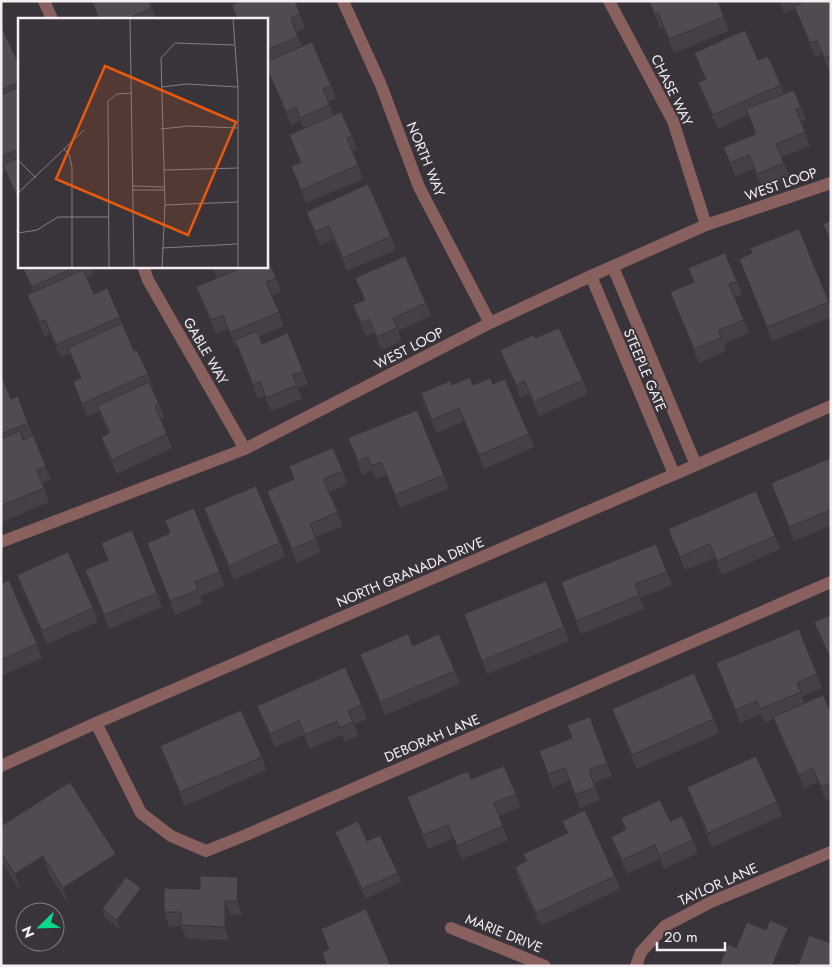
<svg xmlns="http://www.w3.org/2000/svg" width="832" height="967" viewBox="0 0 832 967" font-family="Jost,sans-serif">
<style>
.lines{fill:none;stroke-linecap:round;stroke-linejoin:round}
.minor{stroke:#88605e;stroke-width:12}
.tertiary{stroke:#88605e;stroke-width:12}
.wall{fill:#464046}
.shaded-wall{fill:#393439}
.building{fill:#514b51;stroke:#393439}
.labels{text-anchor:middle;stroke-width:4;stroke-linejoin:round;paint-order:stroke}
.street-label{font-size:14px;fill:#f2eef2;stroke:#39343a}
.inset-road{fill:none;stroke:#837e84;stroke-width:1}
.view{fill:#e8590c;fill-opacity:0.15;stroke:#e8590c;stroke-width:2.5}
.inset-edge{fill:none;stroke:#f2eef2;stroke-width:2.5}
</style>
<rect width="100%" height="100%" fill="#39343a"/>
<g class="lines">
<path class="minor" d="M44 1 52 19
M343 1 381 85 419 187 490 323
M609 1 673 121 706 225
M143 266 148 280 245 449
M613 267 696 465
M591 276 674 474
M1 542 245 449 490 323 591 276 706 225 831 183
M96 723 141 813 171 836 206 851 246 835 831 582
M451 928 545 966
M636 966 641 952 665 926 711 902 831 852"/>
<path class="tertiary" d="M1 766 96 723 696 465 831 406"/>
</g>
<path class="wall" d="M92 1 152 8 156 19H98Z
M295 1 305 28 296 32 302 46 331 85 336 99 329 102 334 115 352 136 357 150 353 152 363 179 306 203 291 166 300 162 289 135 304 128 300 121 291 125 266 67V19H237L232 5Z
M649 1H718L729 31 674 53 663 27 660 28Z
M779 1H831V71L829 72 822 54 815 57 795 9 784 13Z
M1 25 19 65V203L5 171 1 173Z
M694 53 758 60 781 85 784 94 801 107 806 120 801 122 810 146 782 157 789 176 762 187 754 169 735 176 723 147 756 134 748 115 718 129 703 96 698 82 705 80Z
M306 212 391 236 396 250 347 271 333 239 320 245Z
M799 229 831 308V317L772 341 739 259 752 253Z
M22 266H91L94 274 87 278 94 294 107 288 134 351 148 374 153 388H152L159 404 164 417 161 419 172 448 117 474 106 451 101 437 109 434 99 412 87 417 73 382 80 378 70 354 61 358 50 334 45 336 32 308 27 295 33 292Z
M212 266H266L276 278 281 291 272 296 284 326 260 336 262 344 303 371 308 384 298 388 302 399 271 411 265 396 258 398 237 346 235 347 228 329 216 334 201 301 196 287 217 278Z
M688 268 737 281 742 294 734 298 749 333 724 344 726 351 699 363 670 292 694 283Z
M355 278 426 303 431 316 398 331 402 341 382 350 374 333 366 336 358 319 353 305 364 300Z
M535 338 583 380 588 394 539 416 529 394 521 398 505 363 500 350Z
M1 375 11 399 28 423 51 480 43 483 49 502 2 522 1 520Z
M493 384 529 434 534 447 484 469 464 421 437 433 425 407 421 393 452 385Z
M348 438 444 475 449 488 400 508 386 475 376 479 372 470 362 475Z
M831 458V525L794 541 771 483Z
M289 466 343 471 347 484 329 493 343 526 316 537 321 552 297 563 272 505 267 491 294 480Z
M204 508 280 543 285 557 234 580 209 522Z
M668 529 775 536 780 549 722 575 715 558 685 570Z
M101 543 157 593 162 607 109 629 85 570 108 560Z
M147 543 220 572 225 586 200 596 203 603 175 615Z
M667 572 672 585 640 598 645 609 581 634 566 595Z
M17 575 93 608 98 622 47 644 22 589Z
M1 584 37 644 42 658 1 676Z
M464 614 564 627 569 641 487 674Z
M831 615V662L814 622Z
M413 646 455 671 460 684 385 715 360 654Z
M716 663 817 674 822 688 802 696 805 703 831 712V798L826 800 818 782 804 788 778 730 774 719 765 723 762 714 740 723Z
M362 705 367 719 354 724 358 736 345 742 342 735 310 749 304 735 275 747 262 719 257 706Z
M612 709 714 719 719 733 637 769 617 723Z
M590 717 612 776 594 783 600 800 580 808 570 781 553 788 539 751 572 738Z
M160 746 262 757 266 770 185 806 165 759Z
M471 779 516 794 521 807 499 816 508 840 462 859 453 838 428 849 407 797Z
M687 787 777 802 782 816 712 847 692 800Z
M621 818 670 821 693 840 698 853 664 869 660 858 627 874 616 850 611 837 625 830Z
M562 821 615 876 620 889 541 926 519 881 515 867 526 862 523 854 567 833Z
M1 826 122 871 69 905 49 874 21 892 1 861Z
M335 832 367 841 398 873 401 882 365 899 339 841Z
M141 888 144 898 120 929 105 918 102 909Z
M243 891 242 915H230L229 940 186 939 181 926H169L164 912Z
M321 929 391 966H326L322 953 329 950Z"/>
<path class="shaded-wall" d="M116 854 122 871 69 905 63 888Z
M43 856 49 874 21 892 15 874Z
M238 877 243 891 242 915 237 901Z
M141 888 144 898 120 929 117 920Z
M225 901 230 915 229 940 225 927Z
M788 928 793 942 783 966H772Z"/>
<path class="building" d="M92 1H149L152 8 127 19H99Z
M240 1H295L300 14 291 18 298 37 266 50V19H237L232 5Z
M649 1H718L724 17 669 39 658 13 655 15Z
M806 1H831V56L824 58 817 41 810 43 794 6Z
M1 25 19 65V82L1 90Z
M745 30 758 60 768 56 781 85 713 115 698 82 706 79 694 53Z
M312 42 331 85 323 89 330 105 300 118 296 107 286 112 266 66V62Z
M19 87V149L1 157V95Z
M794 90 801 107 796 109 805 132 776 144 784 163 757 174 749 155 730 163 723 147 756 134 746 109Z
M341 112 352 136 347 138 358 165 301 190 291 166 301 162 289 135Z
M19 158V201L3 165Z
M368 184 391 236 343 258 329 226 315 232 306 212Z
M831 220V242L823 224Z
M19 229V239L15 230Z
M799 229 829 302 767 327 739 259 752 253 750 248Z
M725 253 737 281 729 284 744 320 719 330 721 338 694 349 670 292 694 282 688 268Z
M267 256 276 278 266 282 279 312 230 333 223 315 211 320 196 287 245 266H266V257Z
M405 256 426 303 393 318 397 328 377 337 369 319 361 323 353 305 365 300 355 278Z
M22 266H77L32 287Z
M213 266H227L215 272Z
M83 270 94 294 107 288 120 317 56 345 45 320 40 322 27 295Z
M122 323 134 351 137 350 148 374 82 404 73 382 81 378 68 348Z
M559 328 583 380 534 402 524 381 516 385 500 350 533 335 535 338Z
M257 331 262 344 288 333 303 371 292 375 297 385 266 398 260 382 253 385 235 340Z
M1 375 11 399 18 396 28 423 1 434Z
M470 377 473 385 490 378 493 384 505 379 529 434 479 455 459 408 432 420 421 393 450 381 452 385Z
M149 382 159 404 155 406 167 434 112 460 101 437 110 433 97 406Z
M417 410 444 475 395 495 381 462 371 466 368 457 358 461 348 438Z
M20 431 23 440 33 435 46 466 37 470 44 488 1 506V439Z
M333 448 343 471 323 479 338 512 310 524 316 539 292 549 267 491 294 479 289 466Z
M831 458V510L789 527 771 483Z
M256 486 280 543 229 566 204 508Z
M756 491 775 536 717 561 710 544 680 557 668 529Z
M194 508 220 572 195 582 198 590 170 601 147 543 170 533 165 520Z
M132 530 157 593 104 615 85 570 108 560 101 543Z
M656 544 667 572 635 584 640 595 576 621 561 582Z
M68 552 93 608 42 631 17 575Z
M9 580 37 644 1 660V584Z
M546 581 564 627 482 661 464 614Z
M831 615V660L814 622Z
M799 629 817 674 797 683 801 692 760 709 757 701 735 710 716 663Z
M408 634 413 646 439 634 455 671 380 702 360 654Z
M345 667 362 705 348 711 353 722 340 728 337 721 305 735 299 721 270 734 257 706Z
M694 673 714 719 632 755 612 709Z
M823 695 831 712V783L821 787 813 768 799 775 773 717Z
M241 710 262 757 180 792 160 746Z
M590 717 607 763 589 770 595 787 575 795 565 768 548 774 539 751 572 738 567 725Z
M756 756 777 802 708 833 687 787Z
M504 766 516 794 494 803 503 826 457 846 448 825 423 835 407 797 468 771 471 779Z
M70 782 116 854 63 888 43 856 15 874 1 853V826Z
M660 800 670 821 682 816 693 840 659 855 655 845 622 860 611 837 626 829 621 818Z
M585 810 615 876 536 913 515 867 527 861 523 854 568 833 562 821Z
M358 821 367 841 380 835 398 873 362 889 335 832Z
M200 876 238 877 237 901H225V927L181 925V912H164V888L200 889Z
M126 877 141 888 117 920 102 909Z
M366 909 391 966H327L322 953 329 949 321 929Z
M770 920 788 928 772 966H719L728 944 736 948 747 922 766 930Z
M809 935 831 943V966H798Z"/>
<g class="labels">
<g class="street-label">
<text transform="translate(672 90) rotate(64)" y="5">CHASE WAY</text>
<text transform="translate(426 159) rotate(68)" y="5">NORTH WAY</text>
<text transform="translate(781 184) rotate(-19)" y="5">WEST LOOP</text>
<text transform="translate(409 348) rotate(-27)" y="5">WEST LOOP</text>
<text transform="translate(206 351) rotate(60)" y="5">GABLE WAY</text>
<text transform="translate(645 370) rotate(67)" y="5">STEEPLE GATE</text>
<text transform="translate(410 572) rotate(-23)" y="5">NORTH GRANADA DRIVE</text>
<text transform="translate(432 738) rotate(-23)" y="5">DEBORAH LANE</text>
<text transform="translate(718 884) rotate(-24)" y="5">TAYLOR LANE</text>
<text transform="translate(504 933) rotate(22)" y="5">MARIE DRIVE</text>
</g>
</g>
<g transform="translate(18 18)">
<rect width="250" height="250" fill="#39343a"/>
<path class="inset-road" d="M112 0 116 250M215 0 220 69V250M144 69 169 66 220 69M143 111 171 108 220 110M46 131 51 136 54 149V250M0 142 18 160M146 152 220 150M115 168 146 169M115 172H146M0 175 66 112M147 187 220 184M0 215 19 212 40 199H91M144 230 219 226M91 250 90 83 99 76 114 75M144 250 147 187 143 40 157 25 216 27"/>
<path class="view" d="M87 48 218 104 170 217 38 161Z"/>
<rect width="250" height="250" class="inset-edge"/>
</g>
<rect width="832" height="967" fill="none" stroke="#f2eef2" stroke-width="5"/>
<g transform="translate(40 927) rotate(247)"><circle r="24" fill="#39343a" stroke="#837e84"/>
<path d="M0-4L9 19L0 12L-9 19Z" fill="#07d98b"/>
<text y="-8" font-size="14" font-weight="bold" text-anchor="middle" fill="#f2eef2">N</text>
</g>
<path d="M657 942v8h68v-8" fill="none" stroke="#f2eef2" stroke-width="2.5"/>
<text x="664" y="942" font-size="15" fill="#f2eef2" stroke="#39343a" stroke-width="4" paint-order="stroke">20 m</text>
</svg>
